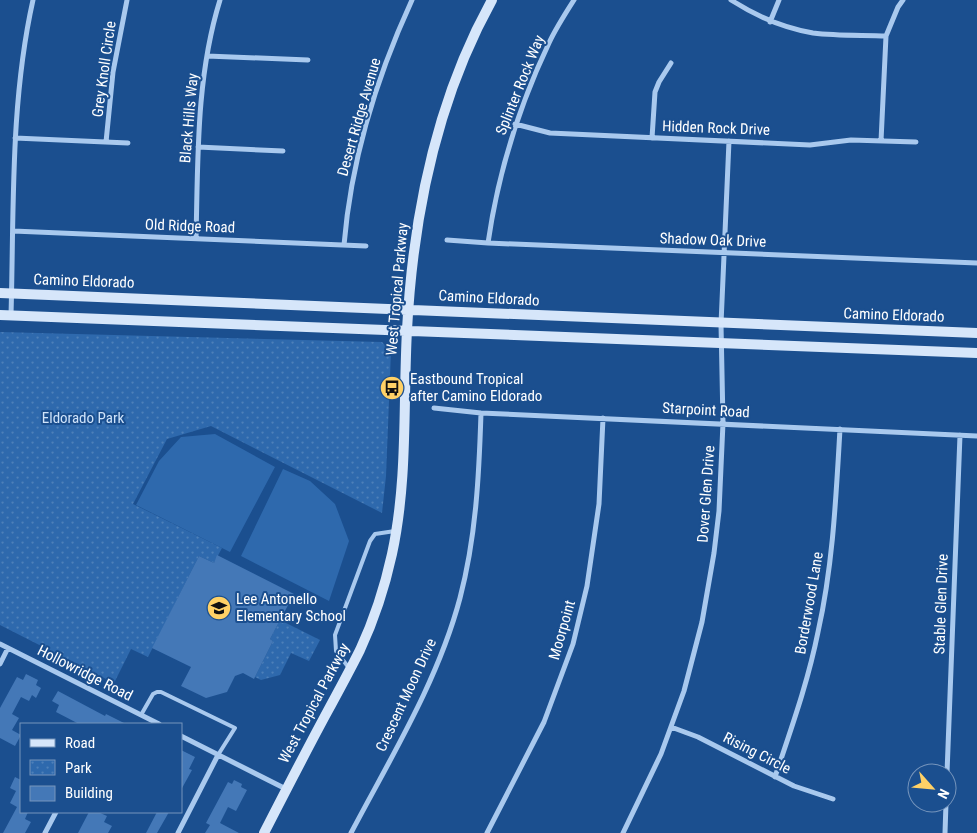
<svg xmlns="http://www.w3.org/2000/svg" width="977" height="833" viewBox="0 0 977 833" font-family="'Roboto Condensed',sans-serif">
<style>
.green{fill:#2e69ad}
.park{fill:url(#park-dots)}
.building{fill:#4478b7}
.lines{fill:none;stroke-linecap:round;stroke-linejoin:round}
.lane{stroke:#a9c9ee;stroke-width:4}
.street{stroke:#a9c9ee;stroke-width:5}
.secondary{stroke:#d6e6fa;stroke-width:10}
.labels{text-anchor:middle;stroke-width:4;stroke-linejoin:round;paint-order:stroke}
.street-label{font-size:15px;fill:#fff;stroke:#1b4f8f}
.poi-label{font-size:15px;fill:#fff;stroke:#1b4f8f;text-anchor:start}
.park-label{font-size:15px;fill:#cfe3fa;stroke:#1b4f8f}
</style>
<defs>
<pattern id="park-dots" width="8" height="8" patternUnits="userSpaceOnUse" patternTransform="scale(1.25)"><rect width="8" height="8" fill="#2e69ad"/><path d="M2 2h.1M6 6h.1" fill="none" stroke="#4d80b9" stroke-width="1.8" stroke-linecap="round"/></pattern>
</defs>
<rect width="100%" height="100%" fill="#1b4f8f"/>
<path class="green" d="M215 434 275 467 230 552 136 505 159 461 181 437Z
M283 469 310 481 335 504 349 541 329 601 241 556Z"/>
<path class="park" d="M0 332 382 342 391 351 386 476 382 513 211 426 167 439 133 504 222 548 214 563 199 556 148 657 131 649 114 683 0 625Z
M280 620 320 640 309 661 291 653 280 675 261 680 255 677 273 641 270 639Z"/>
<path class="building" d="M217 555 294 594 270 639 273 641 254 679 243 673 235 676 227 692 206 698 181 686 191 667 152 648 199 556 214 563Z
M26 674 38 680 36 685 41 688 36 698 32 695 29 701 21 697 12 714 19 718 12 730 21 735 15 746 0 738V708L17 677 23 680Z
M58 691 105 716 106 714 126 724H79L56 712 59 705 52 701Z
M181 750 195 757 189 769 192 770 181 790Z
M15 777 21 780V812H28L25 819 31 822 25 833H3L17 807 10 803 16 791 10 788Z
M234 780 242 784 241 787 247 790 236 811 228 807 220 823 239 833H205L210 825 206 823 228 782 232 784Z
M89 812H98L107 816 104 822 112 826 108 833H78Z
M157 812H169L157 833H146Z"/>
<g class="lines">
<path class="lane" d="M349 668 336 651 335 635 370 541 375 534 395 531
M141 715 153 694 157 692H161L235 728 218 755"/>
<path class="street" d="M731 0C756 16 783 28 813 33 837 36 862 35 886 36
M770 22 779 0
M207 56 308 60
M515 124 550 133 810 145 851 140 916 142
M15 138 128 143
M652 138 655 92 659 82 671 63
M881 141 886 36 898 7 903 0
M106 142 113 72 127 0
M198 147 283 151
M13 231 366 246
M196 239C198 159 196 77 220 0
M447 240 488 243 977 263
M488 243C498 174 519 106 549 43 556 28 565 14 574 0
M344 245C351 161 377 76 412 0
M11 315C14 210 10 103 33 0
M434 408 481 413 977 436
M0 644 159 724
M0 664 8 648
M671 727 698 737 794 786 833 799
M181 736 286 789
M947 773 960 435
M775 777C791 729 808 682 818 632 833 565 836 497 840 429
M45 833 56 812
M178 833 218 755
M351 833C391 757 438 681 460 598 476 537 479 476 481 413
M487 833 544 722 573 644 587 586 599 504 603 418
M623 833 661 754 684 691 702 622 714 553 719 511 723 423 721 324 729 141
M945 833 946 803"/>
<path class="secondary" d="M0 293 977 333
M0 315 977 353
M264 833C284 794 304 755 325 716 337 694 349 672 360 650 374 620 385 586 392 554 408 480 403 404 407 330 413 215 436 101 492 0"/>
</g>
<defs>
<g id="bus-disc" transform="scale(1.25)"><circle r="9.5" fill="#ffd166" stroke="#1b4f8f"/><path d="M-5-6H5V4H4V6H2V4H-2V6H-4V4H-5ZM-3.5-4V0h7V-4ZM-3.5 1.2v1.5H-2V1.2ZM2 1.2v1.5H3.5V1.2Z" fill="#111"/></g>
<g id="school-disc" transform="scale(1.25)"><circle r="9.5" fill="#ffd166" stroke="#1b4f8f"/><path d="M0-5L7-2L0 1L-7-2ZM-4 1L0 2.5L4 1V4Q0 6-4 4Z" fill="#111"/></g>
</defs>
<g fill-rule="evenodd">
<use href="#bus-disc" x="392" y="388"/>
<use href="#school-disc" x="219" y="608"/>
</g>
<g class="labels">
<g class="street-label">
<text transform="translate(104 69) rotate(-82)" y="5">Grey Knoll Circle</text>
<text transform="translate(520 85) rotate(-68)" y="5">Splinter Rock Way</text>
<text transform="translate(359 117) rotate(-74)" y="5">Desert Ridge Avenue</text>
<text transform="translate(189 118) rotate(-85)" y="5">Black Hills Way</text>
<text transform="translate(716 128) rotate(2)" y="5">Hidden Rock Drive</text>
<text transform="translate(190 226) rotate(2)" y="5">Old Ridge Road</text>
<text transform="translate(713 240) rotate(2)" y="5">Shadow Oak Drive</text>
<text transform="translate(84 281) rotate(2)" y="5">Camino Eldorado</text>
<text transform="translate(397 289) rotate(-85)" y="5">West Tropical Parkway</text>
<text transform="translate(489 298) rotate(3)" y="5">Camino Eldorado</text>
<text transform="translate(894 315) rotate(2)" y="5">Camino Eldorado</text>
<text transform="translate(706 410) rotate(3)" y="5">Starpoint Road</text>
<text transform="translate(706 494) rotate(-86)" y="5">Dover Glen Drive</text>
<text transform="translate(809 603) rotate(-80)" y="5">Borderwood Lane</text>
<text transform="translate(941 604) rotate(-88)" y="5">Stable Glen Drive</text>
<text transform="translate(562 630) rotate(-74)" y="5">Moorpoint</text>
<text transform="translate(85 673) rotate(27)" y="5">Hollowridge Road</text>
<text transform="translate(406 695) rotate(-65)" y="5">Crescent Moon Drive</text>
<text transform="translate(314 703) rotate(-62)" y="5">West Tropical Parkway</text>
<text transform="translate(757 753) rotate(27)" y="5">Rising Circle</text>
</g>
<g class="poi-label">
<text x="410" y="384">Eastbound Tropical<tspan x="410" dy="17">after Camino Eldorado</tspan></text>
<text x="236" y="604">Lee Antonello<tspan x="236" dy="17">Elementary School</tspan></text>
</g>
<g class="park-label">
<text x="83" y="423">Eldorado Park</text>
</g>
</g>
<rect x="20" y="723" width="162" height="90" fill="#1b4f8f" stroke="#7695bc"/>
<rect x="30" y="739" width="25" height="8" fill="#d6e6fa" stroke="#7695bc"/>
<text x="65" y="748" font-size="15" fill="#ffffff">Road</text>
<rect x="30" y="760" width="25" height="15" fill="url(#park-dots)" stroke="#7695bc"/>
<text x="65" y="773" font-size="15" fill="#ffffff">Park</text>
<rect x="30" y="786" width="25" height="15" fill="#4478b7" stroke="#7695bc"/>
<text x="65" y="798" font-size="15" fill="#ffffff">Building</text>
<g transform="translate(932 788) rotate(117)"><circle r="24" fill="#1b4f8f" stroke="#7695bc"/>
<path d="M0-4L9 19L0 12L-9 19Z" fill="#ffd166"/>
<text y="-8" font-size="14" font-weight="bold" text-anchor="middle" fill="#ffffff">N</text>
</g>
</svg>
